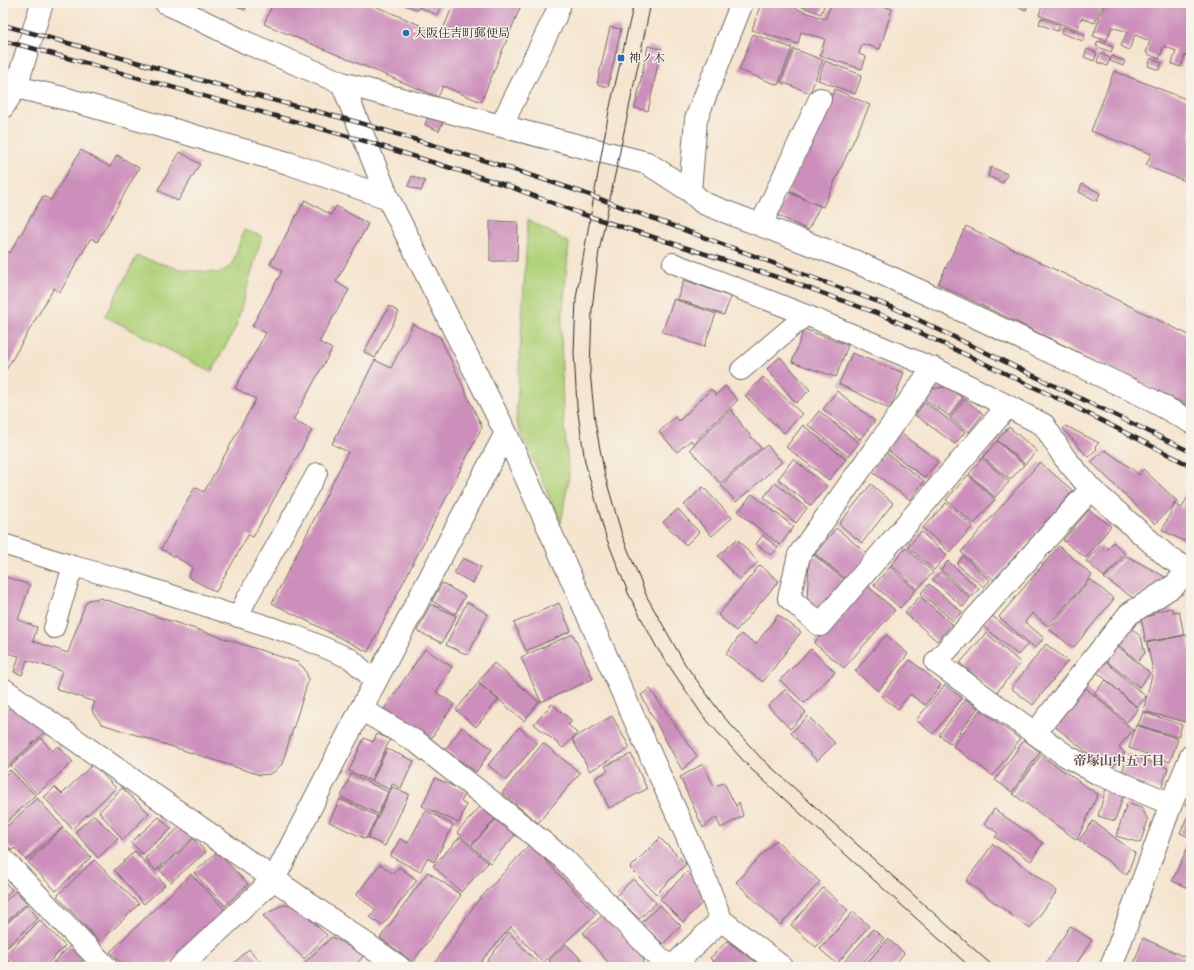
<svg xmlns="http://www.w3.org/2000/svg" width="1194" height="970" viewBox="0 0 1194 970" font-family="'IM FELL Great Primer','Noto Serif JP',serif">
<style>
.green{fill:#b0d27a;stroke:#6e7e52}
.building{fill:#cc8ebb}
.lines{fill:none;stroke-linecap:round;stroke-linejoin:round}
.service-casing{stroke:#726c64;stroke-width:22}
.minor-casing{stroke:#726c64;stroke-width:24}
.tertiary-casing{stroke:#726c64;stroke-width:24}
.service{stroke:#fff;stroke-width:20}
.minor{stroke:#fff;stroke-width:22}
.tertiary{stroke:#fff;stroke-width:22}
.tram{stroke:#2b2b2b;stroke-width:1}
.rail-casing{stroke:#2b2b2b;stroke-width:4.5}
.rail{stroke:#f7f3e8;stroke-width:3;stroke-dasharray:9;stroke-linecap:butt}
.poi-dot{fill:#1f6fb2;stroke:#f7f3e8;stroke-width:1.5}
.labels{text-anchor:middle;stroke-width:3;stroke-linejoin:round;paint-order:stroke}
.poi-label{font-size:12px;fill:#2b2b2b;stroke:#f7f3e8;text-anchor:start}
.neighbourhood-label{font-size:13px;font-weight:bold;fill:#634e5d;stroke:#f7f3e8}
</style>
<rect width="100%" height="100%" fill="#f7f3e8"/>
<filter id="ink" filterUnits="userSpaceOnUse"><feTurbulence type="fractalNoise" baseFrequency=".025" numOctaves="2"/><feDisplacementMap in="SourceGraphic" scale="8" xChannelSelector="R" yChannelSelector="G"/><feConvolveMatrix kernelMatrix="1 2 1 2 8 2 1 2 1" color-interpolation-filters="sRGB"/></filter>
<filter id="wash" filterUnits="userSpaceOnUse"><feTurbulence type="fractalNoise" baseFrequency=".012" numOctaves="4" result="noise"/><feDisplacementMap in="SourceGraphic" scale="16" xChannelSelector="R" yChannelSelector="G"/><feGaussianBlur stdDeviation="0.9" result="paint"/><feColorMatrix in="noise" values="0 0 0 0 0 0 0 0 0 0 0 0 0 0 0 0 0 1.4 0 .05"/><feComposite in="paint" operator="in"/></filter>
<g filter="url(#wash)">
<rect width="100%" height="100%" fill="#f5e4ce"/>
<path class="green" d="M528 219 569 243 561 331 563 413 569 476 561 523 516 421Z
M244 230 262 236 235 329 211 372 105 316 137 256 179 269 220 273 232 265Z"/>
<g id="blocks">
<path class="building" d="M230 3H248L245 10Z
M273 3H368L441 34 454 3H522L481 102 443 86 438 97 264 24Z
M400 3H442L437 15 419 7 418 10Z
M761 3H781L825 19 832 3H875L892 9 880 49 862 44 859 54 866 57 862 69 820 56 825 39 801 32 798 44 752 30Z
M792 3H825L821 14Z
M1015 3H1028L1026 10 1014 5Z
M1043 3H1103L1095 23 1081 18 1077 30 1039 15Z
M1105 3H1175L1191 9V57L1185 55 1181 67 1172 64 1176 51 1164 46 1159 59 1146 53 1150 41 1135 35 1129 50 1121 46 1127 32 1112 27 1106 41 1093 36Z
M1041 18 1060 25 1057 31 1039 24Z
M610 27 621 29 608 87 597 84Z
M1064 27 1085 35 1083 41 1061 33Z
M753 34 792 48 778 85 739 70Z
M1098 41 1113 47 1111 52 1096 46Z
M648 46 661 49 648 111 635 108Z
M794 49 823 60 810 93 781 82Z
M1087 49 1097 53 1094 61 1084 57Z
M1100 53 1110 58 1107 66 1097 62Z
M1112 56 1125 61 1123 66 1110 61Z
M1151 58 1162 63 1159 70 1148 66Z
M825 61 862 75 855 94 818 80Z
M1114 71 1191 101V183L1146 166 1151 154 1091 131Z
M835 89 870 105 823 207 788 191Z
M430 111 445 117 439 131 425 125Z
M81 150 110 167 117 155 139 168 97 242 91 238 60 292 54 288 3 375V255L6 250 10 253 43 196 51 200Z
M180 152 200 164 178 201 158 190Z
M991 167 1007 174 1003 183 988 176Z
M412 176 425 181 421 191 408 186Z
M1082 184 1100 193 1097 201 1079 192Z
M788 192 820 206 808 230 777 215Z
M305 200 331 215 336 206 368 224 336 282 349 290 319 342 332 349 293 420 312 430 253 537 248 535 216 592 188 577 193 567 161 549 195 487 204 492 256 399 235 388 266 333 252 326 282 271 270 264Z
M490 221 518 222 517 261H490Z
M966 226 1191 336V407L938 284Z
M684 280 731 297 724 315 677 299Z
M674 299 716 314 704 347 662 332Z
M389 306 399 312 375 358 364 352Z
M413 324 440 337 482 427 368 652 272 603 348 452 332 444 375 360 391 368Z
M804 329 848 345 836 377 792 362Z
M852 353 904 373 890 409 839 384Z
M780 357 810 390 796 403 767 369Z
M763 377 802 414 784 433 745 396Z
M725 386 738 400 693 443 691 440 677 452 659 432 675 417 679 421 711 389 716 395Z
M947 387 963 398 949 416 923 398 929 389Z
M837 391 875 421 860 439 823 409Z
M965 399 983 414 969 432 950 418Z
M925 402 965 432 955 444 915 415Z
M731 409 744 428 761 448 720 483 690 449Z
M819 411 859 443 848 457 808 425Z
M803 425 846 459 829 480 786 447Z
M1066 426 1099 443 1095 447 1097 449 1088 457 1063 429Z
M1009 427 1037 451 1025 464 997 440Z
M899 432 938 461 925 478 886 449Z
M997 441 1024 465 1010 480 983 457Z
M767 445 782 462 736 502 721 485Z
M1105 450 1131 468 1139 475 1143 469 1177 501 1155 524 1091 462Z
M885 452 924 481 910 500 871 471Z
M982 458 1009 482 995 497 969 474Z
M793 459 827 486 811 506 778 479Z
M1040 462 1073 491 994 580 961 552Z
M968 475 995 499 974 524 946 500Z
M775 483 807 508 796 523 764 497Z
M871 484 893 503 862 543 839 524Z
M703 487 732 518 712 536 684 505Z
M1191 490V532L1186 542 1162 530 1175 504 1182 508Z
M752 494 794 527 780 545 738 512Z
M946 503 973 526 950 552 923 528Z
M678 509 699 532 686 545 663 522Z
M1089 510 1111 526 1086 558 1063 540Z
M836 528 868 554 847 580 815 554Z
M921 532 947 555 934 570 908 547Z
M763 535 778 548 771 555 756 544Z
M737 539 758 562 739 580 718 556Z
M1113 542 1125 554 1104 577 1086 561 1100 546 1106 551Z
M1059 546 1092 575 1048 626 1032 613 1025 622 1044 638 1035 648 999 617Z
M906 548 933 572 918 589 891 565Z
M814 555 846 581 825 607H817L807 599 809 560Z
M963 556 990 580 984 587 957 564Z
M1127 556 1167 578 1133 598 1104 578Z
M463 558 481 567 473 583 454 573Z
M948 561 979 589 972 597 941 570Z
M760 565 779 581 736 631 718 615Z
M890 567 916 590 900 608 874 585Z
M940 572 970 598 963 607 933 580Z
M3 576 30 585 18 620 37 627 33 641 68 653 85 604 89 600 100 598 297 662 304 668 308 677V681L282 764 275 771 270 774 260 775 102 724 93 713 92 709 95 702 56 689 62 671 27 660 22 675 14 672 19 656 3 652Z
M1090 579 1114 599 1073 648 1049 629Z
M442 583 465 596 455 614 432 601Z
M865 584 895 610 844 668 814 643Z
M929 584 962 612 953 621 921 593Z
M920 596 952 624 937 641 905 613Z
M467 602 488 614 468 655 446 645Z
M559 603 571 631 526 651 514 623Z
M431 604 456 616 442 643 417 631Z
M1172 608 1173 612 1179 611 1184 635 1146 642 1141 618 1153 615V612Z
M778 615 801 632 763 682 726 654 741 634 756 644Z
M991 615 1028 644 1018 655 983 626Z
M1131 628 1141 637 1145 653 1138 661 1117 644Z
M986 633 1021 663 996 693 960 663Z
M573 634 593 679 541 702 521 657Z
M886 635 908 654 878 691 855 671Z
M1187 635 1191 653V704L1186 722 1143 711 1153 671 1147 643Z
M1046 644 1068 661 1033 705 1011 688Z
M1116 645 1150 673 1139 687 1104 659Z
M425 649 452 667 436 692 454 704 430 740 384 709Z
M811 649 835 672 804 703 780 680Z
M910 660 941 685 925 705 910 694 898 709 881 696Z
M1104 660 1146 697 1137 707 1095 670Z
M494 663 539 702 524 721 478 682Z
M1106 680 1138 709 1127 722 1094 693Z
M478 683 498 700 476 727 456 710Z
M945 685 962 698 933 734 916 720Z
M1086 688 1133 730 1119 747 1125 753 1112 768 1104 766 1052 724Z
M650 689 697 756 682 770 641 695Z
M785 690 806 712 790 729 768 706Z
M966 699 978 708 951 744 939 735Z
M15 703 49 728 3 771V714Z
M552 704 572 721 568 725 577 733 572 739 612 716 630 748 590 771 572 739 563 748 534 724Z
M980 710 1020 739 993 776 953 746Z
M1143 712 1182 725 1178 737 1138 725Z
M808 716 835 743 817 761 791 733Z
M1136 725 1178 739 1170 762 1129 748Z
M462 727 492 749 476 772 445 750Z
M519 727 537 743 506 780 488 765Z
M377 734 390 739 371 781 349 771 364 738 373 742Z
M41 738 52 751 58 746 73 762 37 794 11 766Z
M1024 740 1040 752 1012 792 995 780Z
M543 743 580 773 538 823 502 793Z
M387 749 414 761 401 788 392 784 390 790 372 781Z
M631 754 647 789 609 808 595 778 608 771 605 766Z
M1128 754 1168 768 1161 790 1121 776Z
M1041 755 1085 786 1098 794 1077 840 1013 794Z
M93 764 116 788 72 829 44 797 55 787 62 794Z
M703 764 714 786 724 783 736 806 739 802 743 816 721 828 716 817 703 828 680 777Z
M10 770 35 795 3 826V777Z
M351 774 388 792 378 814 341 797Z
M435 778 466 792 461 802 466 805 459 823 422 806Z
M1107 785 1124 793 1115 821 1098 816Z
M392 787 409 794 385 846 368 838Z
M122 788 149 813 123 840 99 812Z
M1191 794V809L1185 805Z
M37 798 63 827 26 860 15 848 12 850 3 842V830Z
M340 799 377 816 366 839 329 822Z
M484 803 498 816 471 845 457 832Z
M1127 803 1142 808 1148 820 1140 843 1116 836Z
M994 809 1043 843 1031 861 995 837 998 833 984 824Z
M426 810 453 825 434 862 427 858 420 872 390 856 400 839 408 843Z
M94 815 118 839 98 858 75 832Z
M1188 815 1191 816V838L1180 833Z
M499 816 517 833 490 863 472 846Z
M159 817 171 829 142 854 131 842Z
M1093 821 1135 853 1127 875 1079 840Z
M181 826 193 838 156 871 145 858Z
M63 828 91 857 56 891 28 862Z
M460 837 488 863 461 892 433 866Z
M660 838 686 864 656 894 630 868Z
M194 839 206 852 171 882 160 870Z
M776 840 820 882 780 925 736 882Z
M1190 842H1191V889L1172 881Z
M530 844 596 914 543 963 511 927 483 959 478 967H432L476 903Z
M993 844 1057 891 1030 929 966 881Z
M135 851 165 885 144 904 114 870Z
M217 852 248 884 225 906 194 873Z
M94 860 139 904 100 942 57 896Z
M380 864 393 874 399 867 417 880 382 926 370 917 376 910 356 895Z
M428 872 461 895 413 962 380 938Z
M687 872 702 887 703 902 683 922 660 899Z
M191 874 225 910 165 967H125L110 952Z
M633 879 656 903 639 919 616 896Z
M3 880 12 890 3 899Z
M823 888 848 910 816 947 791 925Z
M16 891 27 903 3 925V903Z
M293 904 327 935 304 959 263 916 280 906Z
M27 905 38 918 3 951V927Z
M660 905 681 926 663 944 641 923Z
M853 912 869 926 837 964 820 949Z
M603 915 644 957 642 967H612L583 933Z
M40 920 65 946 44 967H15L4 956Z
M1070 926 1092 940 1077 963 1083 967H1044Z
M873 929 884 938 859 967H847L843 963Z
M509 932 524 949 541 966 540 967H483Z
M332 937 364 955 357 964 360 967H300Z
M1143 938 1191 960V967H1133Z
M888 939 904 953 893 967H863Z
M727 941 763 967H719L710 958Z
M566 944 589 967H556L549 960Z
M70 946 83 960 76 967H49Z
M249 949 265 967H230Z
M3 957 13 967H3Z
M88 961 94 967H82Z"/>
</g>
</g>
<g filter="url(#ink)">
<use href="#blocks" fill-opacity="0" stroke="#726c64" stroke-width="1"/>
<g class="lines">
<g class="service-casing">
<path id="service" d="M673 263 806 315
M741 370 806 315 933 368
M3 544 73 566 125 580 295 635 351 659 375 681
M238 617 247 598 317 473
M54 628 73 566"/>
</g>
<g class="minor-casing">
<path id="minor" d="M166 3 247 43 342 83 501 126 647 163 690 191 703 203 854 261 929 295 1144 396 1191 422
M342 83 388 198 506 433 699 863 721 920 782 967
M3 84 67 99 288 163 388 198
M3 107 16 87 42 3
M501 126 555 17 560 3
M690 191 696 119 742 3
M761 225 820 99
M1007 407 820 625 789 598 799 555 933 368 1044 425 1064 457 1091 489 1169 558 1190 570 1191 577
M1091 489 936 662 1065 755 1097 773 1171 804
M3 689 399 967
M361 709 418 743 564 859 668 967
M1035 733 1129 614 1175 585 1191 567
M3 859 106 967
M180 967 274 879 361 709 506 433
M1111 967 1171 804 1191 756"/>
</g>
<g class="tertiary-casing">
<path id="tertiary" d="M672 967 721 920"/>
</g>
<use href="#service" class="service"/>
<use href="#minor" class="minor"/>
<use href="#tertiary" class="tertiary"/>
<path class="tram" d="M634 3 609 111 576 298 574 353 577 406 585 462 606 537 629 595 657 648 703 716 750 768 970 967
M651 3 599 251 592 309 590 371 595 422 605 476 622 535 647 597 685 664 722 715 760 757 802 795 994 967"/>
<g class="rail-casing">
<path id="rail" d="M3 25 265 98 357 122 512 169 584 193 892 307 1191 452
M3 41 28 47 365 141 508 186 579 213 795 283 887 317 1061 400 1191 466"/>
</g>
<use href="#rail" class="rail"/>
</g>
</g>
<g class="poi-dot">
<circle cx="406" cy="33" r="4"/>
<rect x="617" y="54" width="8" height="8" rx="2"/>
</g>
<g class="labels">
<g class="poi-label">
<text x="414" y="37">大阪住吉町郵便局</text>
<text x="629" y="62">神ノ木</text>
</g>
<g class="neighbourhood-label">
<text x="1119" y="765">帝塚山中五丁目</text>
</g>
</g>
<rect width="1194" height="970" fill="none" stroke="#f7f3e8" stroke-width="16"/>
</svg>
